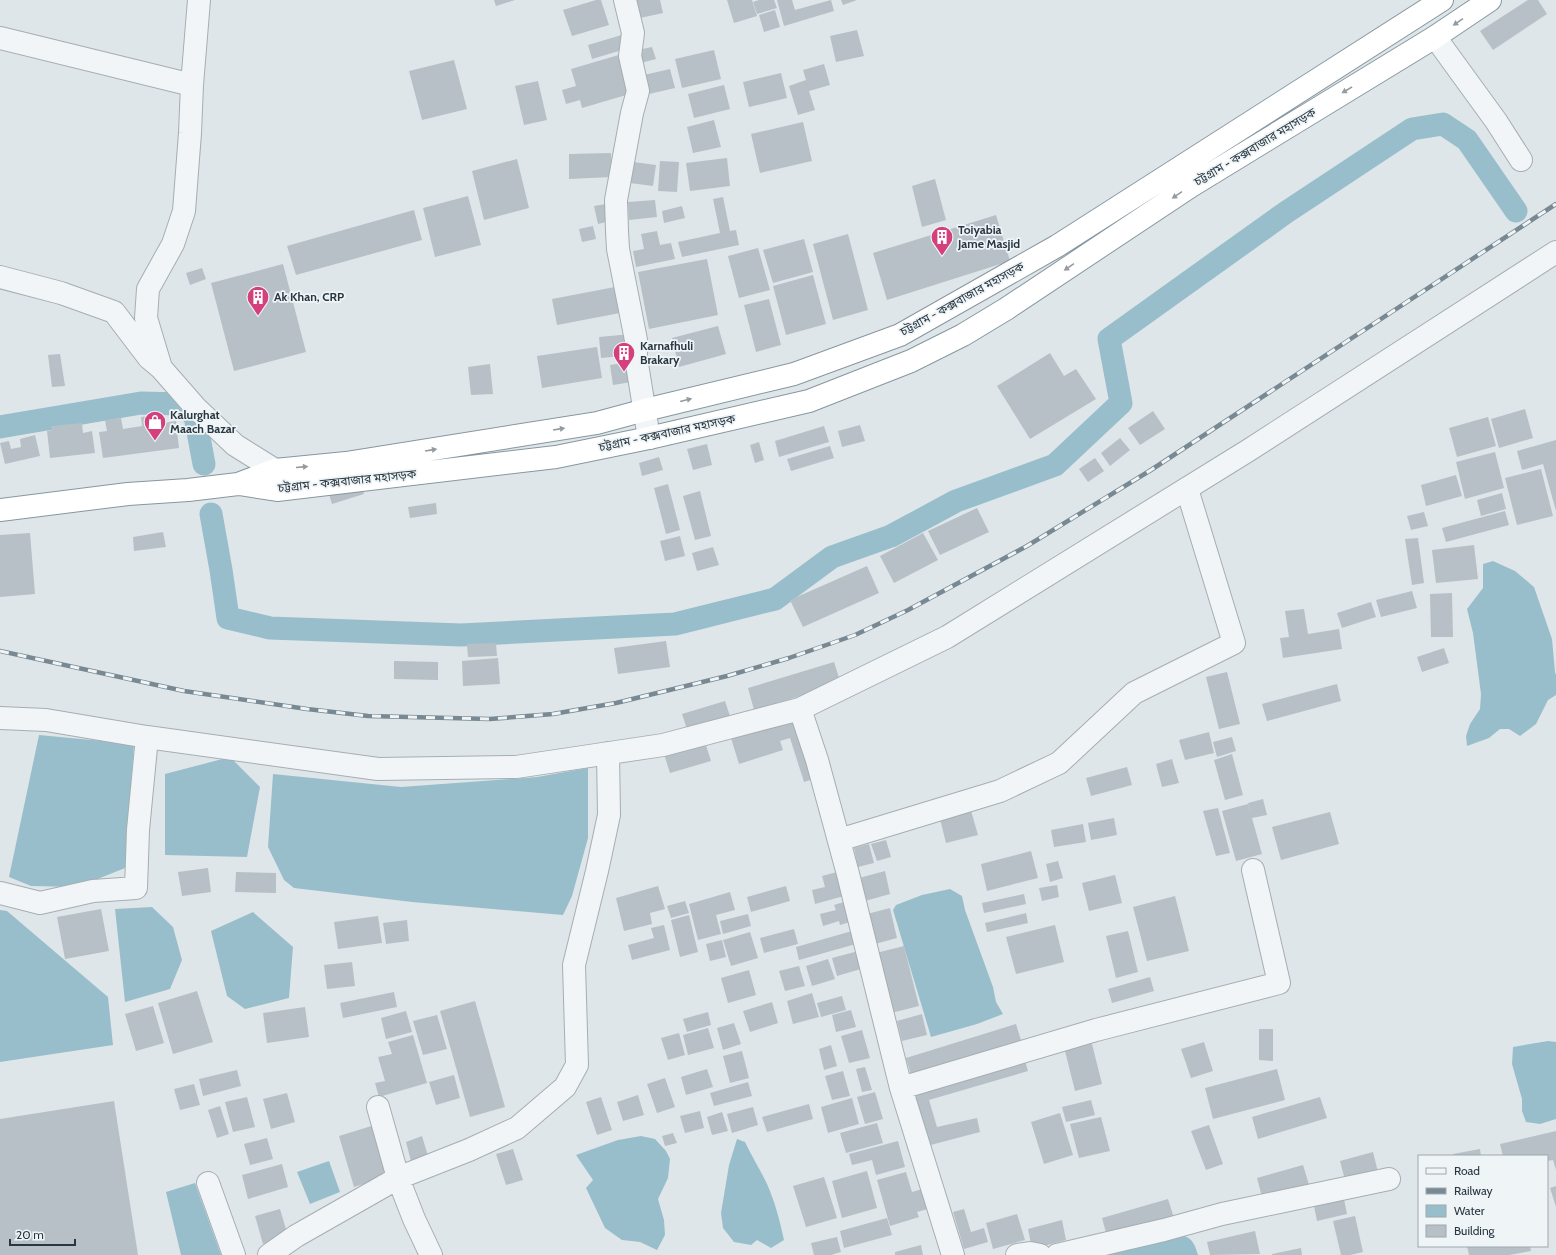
<svg xmlns="http://www.w3.org/2000/svg" width="1556" height="1255" viewBox="0 0 1556 1255" font-family="Cabin,'Noto Sans Bengali',sans-serif">
<style>
.water{fill:#99becb}
.lines{fill:none;stroke-linecap:round;stroke-linejoin:round}
.canal{stroke:#99becb;stroke-width:23}
.building{fill:#b6c0c6}
.minor-casing{stroke:#a4aeb3;stroke-width:24}
.highway-casing{stroke:#8697a0;stroke-width:24}
.minor{stroke:#f2f5f7;stroke-width:22}
.highway{stroke:#fff;stroke-width:22}
.rail-casing{stroke:#788993;stroke-width:4.5}
.rail{stroke:#eff4f7;stroke-width:3;stroke-dasharray:9;stroke-linecap:butt}
.oneway{fill:#949ba0}
.labels{text-anchor:middle;stroke-width:3.5;stroke-linejoin:round;paint-order:stroke}
.street-label{font-size:12px;fill:#283741;stroke:#eff4f7}
.poi-label{font-size:12px;font-weight:bold;fill:#283741;stroke:#eff4f7;text-anchor:start}
</style>
<rect width="100%" height="100%" fill="#dfe6e9"/>
<path class="water" d="M1493 561 1515 571 1534 587 1552 639 1555 672 1556 675V695L1548 700 1536 724 1520 736 1509 729H1500L1489 738 1467 746 1466 736 1470 724 1480 709 1481 694 1473 633 1467 609 1483 588V564Z
M39 735 134 744 125 868 78 887 31 886 9 877Z
M230 757 260 787 247 857 165 855V774Z
M588 768V838L572 896 563 915 412 902 294 888 284 880 268 847 273 774 401 787 537 777Z
M950 889 962 896 965 910 993 987 996 1002 1003 1014 977 1024 931 1037 893 910 896 905 922 895Z
M152 907 173 927 182 960 170 989 125 1002 115 909Z
M0 910 7 911 108 997 113 1045 0 1062Z
M253 912 293 947 289 998 245 1009 227 996 211 931Z
M1548 1041 1556 1042V1119L1540 1124 1526 1122 1522 1111V1099L1512 1064 1513 1047Z
M641 1136 655 1139 666 1151 670 1159 668 1178 658 1199 664 1220 665 1235 657 1250 640 1242 622 1240 605 1228 586 1188 593 1180 576 1155 618 1140Z
M737 1139 745 1142C752 1157 760 1169 767 1184 775 1202 780 1221 784 1240L771 1248 757 1240 751 1245 734 1242 723 1228 721 1213 729 1165Z
M329 1161 340 1192 310 1204 297 1172Z
M195 1183 221 1255H181L166 1192Z
M1165 1234C1185 1236 1192 1233 1198 1255H1093Z"/>
<g class="lines">
<path class="canal" d="M0 427 141 403 181 404 195 416 204 464
M211 514 221 570 228 618 270 628 461 635 675 624 775 599 832 557 891 536 956 501 1055 465 1121 403 1109 339 1285 213 1412 129 1443 124 1467 140 1516 211"/>
</g>
<path class="building" d="M494 0H515L496 6Z
M596 0H601L609 25 572 36 563 10Z
M631 0H660L663 13 635 19Z
M727 0H752L757 16 734 23Z
M759 0H774L777 8 757 14 753 2Z
M777 0H792L795 10 831 0 834 11 784 26Z
M841 0H857L843 5Z
M1528 0H1538L1547 14 1493 50 1480 31Z
M775 10 780 27 764 32 759 15Z
M857 30 864 56 836 62 830 36Z
M625 34 629 48 592 59 588 45Z
M652 47 656 59 641 63 638 50Z
M714 50 721 79 682 88 675 59Z
M622 54 633 93 582 108 580 100 566 104 562 90 576 86 571 69Z
M454 60 467 109 422 120 409 71Z
M824 64 830 85 809 91 815 110 798 115 789 86 806 80 803 70Z
M670 69 675 88 649 94 644 75Z
M781 73 787 98 749 107 743 82Z
M538 81 547 120 524 125 515 86Z
M724 85 730 109 694 118 688 94Z
M714 120 721 147 693 153 687 127Z
M803 122 812 161 760 173 751 134Z
M611 153 612 177 569 179V154Z
M727 158 730 186 690 191 686 163Z
M517 159 529 208 484 220 472 171Z
M660 161 679 162 677 192 658 191Z
M633 162 656 165 653 186 630 183Z
M935 179 946 220 922 227 912 186Z
M468 196 481 245 435 257 423 208Z
M723 197 730 231 736 230 739 245 682 257 678 242 720 233 713 199Z
M655 200 657 217 629 220 628 202Z
M612 203 615 220 598 224 594 206Z
M682 206 685 218 664 223 662 211Z
M414 210 422 240 296 275 287 246Z
M996 215 1010 261 887 300 873 253Z
M593 226 596 239 582 242 579 229Z
M657 231 660 245 671 243 675 259 636 267 633 251 644 249 641 234Z
M848 234 868 310 833 320 813 244Z
M804 239 813 272 773 283 763 250Z
M758 248 770 290 739 298 728 256Z
M707 259 718 315 649 329 638 272Z
M283 264 306 352 234 371 211 283Z
M202 268 206 279 190 285 186 273Z
M813 275 826 324 786 335 773 286Z
M615 287 620 313 557 325 552 299Z
M769 299 781 345 756 352 744 305Z
M718 326 726 354 679 367 672 338Z
M631 334 633 355 601 358 599 337Z
M597 347 602 378 542 388 537 356Z
M1050 353 1064 376 1076 369 1096 399 1030 439 997 386Z
M60 354 65 386 52 387 48 355Z
M635 361 638 381 613 385 610 365Z
M490 364 493 394 471 395 468 367Z
M1525 409 1533 438 1499 448 1491 419Z
M1153 411 1165 429 1140 445 1128 428Z
M163 414 164 423 176 421 179 448 103 458 99 432 107 431 105 420 121 418 123 429 142 426 141 417Z
M1488 417 1496 446 1457 457 1449 428Z
M82 423 83 433 92 431 95 453 50 458 47 431 52 430 51 426Z
M860 425 865 441 842 447 838 431Z
M824 426 829 442 779 457 775 441Z
M35 435 40 456 5 464 0 443 9 441 11 449 21 447 20 439Z
M1120 438 1130 450 1110 466 1101 453Z
M1556 440V511L1543 464 1522 470 1517 451Z
M759 442 764 460 755 463 750 445Z
M707 444 712 465 693 470 687 449Z
M830 446 834 458 791 471 787 459Z
M1495 452 1504 488 1465 499 1456 462Z
M659 457 663 470 642 476 639 463Z
M1095 458 1104 471 1088 482 1079 469Z
M1541 469 1553 516 1517 525 1505 478Z
M1456 475 1462 496 1426 506 1421 485Z
M360 481 364 494 332 504 328 491Z
M668 484 680 530 666 534 654 488Z
M700 491 711 536 695 540 683 496Z
M1502 493 1506 509 1481 516 1477 500Z
M436 503 437 514 410 518 408 507Z
M977 508 989 532 940 555 928 531Z
M1505 511 1509 525 1446 542 1442 528Z
M1424 512 1428 526 1411 530 1407 516Z
M163 532 166 547 134 551 133 537Z
M30 533 35 594 0 597V535Z
M923 533 938 560 894 583 880 556Z
M680 536 685 556 665 561 660 541Z
M1418 538 1424 583 1412 585 1405 539Z
M1474 545 1478 579 1436 583 1432 550Z
M713 547 719 565 697 571 692 553Z
M867 566 879 593 803 627 790 600Z
M1412 591 1417 608 1381 617 1376 600Z
M1452 593 1453 637H1431L1430 594Z
M1371 602 1376 617 1342 628 1337 613Z
M1304 609 1308 634 1339 629 1342 649 1283 658 1280 638 1289 637 1285 611Z
M666 641 670 667 618 674 614 648Z
M496 643 497 656 468 657 467 644Z
M1444 648 1449 663 1422 672 1417 657Z
M498 658 500 684 463 686 462 661Z
M394 661 438 662V680L394 679Z
M834 662 841 684 754 710 748 688Z
M1227 672 1240 724 1219 729 1206 677Z
M1337 684 1341 701 1267 721 1262 704Z
M725 701 731 719 688 732 682 714Z
M799 718 817 778 804 782 790 738 780 741 783 750 739 764 731 738Z
M1209 732 1214 753 1185 760 1179 740Z
M1232 737 1236 751 1217 757 1213 742Z
M704 739 711 761 670 773 663 751Z
M1232 754 1243 795 1225 800 1214 760Z
M1172 759 1179 783 1162 787 1156 764Z
M1127 767 1132 785 1091 796 1086 778Z
M1263 799 1267 815 1252 818 1262 854 1236 861 1222 811 1248 804 1251 814 1248 803Z
M970 807 978 835 946 843 939 815Z
M1218 808 1230 853 1216 856 1203 811Z
M1330 812 1339 844 1281 860 1272 827Z
M1114 818 1117 835 1091 840 1088 823Z
M1083 824 1086 842 1054 847 1051 830Z
M886 840 891 857 877 861 871 844Z
M869 844 874 863 858 867 854 848Z
M1031 851 1038 878 987 891 981 864Z
M1058 861 1063 878 1050 882 1046 864Z
M208 868 211 892 182 896 178 872Z
M885 871 890 894 865 901 859 878Z
M236 872 276 873V893L235 892Z
M837 872 844 896 815 904 812 890 825 887 822 876Z
M1115 875 1122 903 1089 911 1082 883Z
M1057 885 1059 897 1042 901 1039 888Z
M658 886 665 909 650 913 652 924 624 931 616 898Z
M786 886 790 901 751 912 747 897Z
M730 892 735 910 716 915 721 934 698 940 689 904Z
M1024 894 1026 904 984 913 982 903Z
M1175 896 1189 951 1147 961 1133 907Z
M685 901 689 913 671 918 667 906Z
M847 901 853 921 840 925 839 921 823 926 820 914 836 910 834 905Z
M890 908 897 938 875 944 867 914Z
M101 909 109 951 65 959 57 917Z
M1026 913 1028 923 987 932 985 923Z
M748 914 751 926 723 934 720 921Z
M689 915 698 952 680 957 671 920Z
M378 916 382 943 338 949 334 922Z
M407 920 409 941 386 944 383 923Z
M664 925 670 950 632 960 628 945 654 938 651 928Z
M1055 925 1064 962 1016 974 1006 937Z
M794 929 798 944 764 953 760 938Z
M859 929 863 942 799 960 796 947Z
M1128 931 1138 972 1116 978 1106 936Z
M750 932 758 958 731 966 723 940Z
M722 940 726 957 710 961 706 944Z
M904 946 919 1006 891 1013 876 953Z
M866 949 871 966 837 976 832 958Z
M828 959 835 979 812 986 806 966Z
M352 962 355 986 327 989 324 965Z
M799 966 805 986 785 991 779 971Z
M749 970 756 995 728 1003 721 978Z
M1150 977 1154 991 1112 1003 1108 989Z
M197 991 213 1042 173 1054 158 1003Z
M394 992 397 1007 343 1018 340 1003Z
M812 993 819 1017 793 1024 787 1001Z
M842 996 846 1010 821 1017 817 1003Z
M475 1001 505 1107 470 1117 440 1011Z
M772 1002 778 1023 750 1032 743 1011Z
M153 1006 164 1043 136 1051 125 1014Z
M305 1007 309 1037 267 1043 263 1013Z
M851 1010 856 1027 836 1032 832 1015Z
M406 1011 412 1032 386 1039 381 1018Z
M708 1012 711 1025 687 1032 683 1019Z
M922 1014 927 1035 902 1041 897 1021Z
M437 1015 447 1049 423 1055 413 1021Z
M734 1023 741 1044 723 1050 717 1028Z
M1016 1024 1023 1047 913 1081 906 1058Z
M708 1028 714 1048 688 1055 683 1035Z
M1259 1029H1273V1061L1259 1060Z
M862 1030 870 1058 849 1063 841 1036Z
M679 1033 685 1055 668 1060 661 1038Z
M413 1035 427 1083 379 1097 375 1083 385 1081 378 1057 392 1054 388 1042Z
M1090 1036 1102 1084 1075 1091 1063 1043Z
M1204 1042 1213 1071 1191 1078 1181 1049Z
M831 1045 837 1066 824 1070 819 1049Z
M742 1051 749 1078 730 1083 723 1056Z
M1023 1054 1028 1071 929 1100 937 1127 977 1118 980 1132 923 1147 909 1088Z
M865 1067 872 1090 862 1092 856 1069Z
M707 1069 713 1087 686 1095 681 1077Z
M1277 1069 1285 1100 1213 1119 1205 1088Z
M237 1070 241 1086 203 1096 199 1079Z
M843 1071 850 1096 832 1100 825 1076Z
M454 1075 460 1098 436 1105 429 1082Z
M665 1078 675 1107 657 1113 647 1084Z
M748 1082 752 1096 714 1106 710 1093Z
M194 1084 200 1105 180 1110 174 1089Z
M875 1092 883 1119 865 1124 857 1097Z
M287 1093 295 1122 271 1129 263 1099Z
M638 1095 644 1115 623 1121 617 1102Z
M247 1097 255 1127 233 1132 225 1102Z
M601 1097 612 1130 597 1135 586 1102Z
M1320 1097 1327 1118 1258 1139 1252 1117Z
M852 1098 859 1124 828 1133 821 1107Z
M1091 1100 1095 1115 1066 1122 1062 1107Z
M114 1101 138 1255H0V1119Z
M809 1104 813 1119 767 1132 762 1117Z
M220 1106 229 1134 217 1138 208 1110Z
M753 1107 758 1125 732 1133 727 1114Z
M700 1111 704 1128 685 1133 680 1116Z
M722 1112 728 1131 712 1135 707 1117Z
M1060 1113 1073 1155 1044 1164 1031 1122Z
M1101 1117 1110 1151 1079 1158 1070 1124Z
M877 1123 883 1143 846 1153 840 1133Z
M378 1124 393 1175 354 1187 339 1136Z
M1209 1125 1223 1164 1206 1170 1191 1131Z
M1556 1131V1170L1553 1160 1547 1161V1156H1503L1500 1144Z
M673 1133 677 1143 665 1146 662 1136Z
M422 1136 428 1156 411 1161 406 1142Z
M267 1138 273 1159 250 1165 244 1144Z
M898 1141 905 1167 876 1175 872 1160 852 1165 849 1154Z
M513 1149 523 1180 506 1185 496 1154Z
M1480 1149 1481 1156H1453V1154Z
M1373 1152 1379 1176 1346 1184 1340 1161Z
M282 1164 288 1187 248 1199 242 1175Z
M1303 1165 1310 1188 1263 1201 1257 1178Z
M867 1171 877 1208 842 1218 832 1181Z
M906 1172 912 1192 929 1187 935 1207 917 1212 919 1217 890 1226 877 1180Z
M824 1177 837 1218 806 1227 793 1186Z
M1556 1186V1207L1550 1188Z
M1168 1199 1175 1221 1108 1240 1102 1218Z
M1344 1199 1347 1214 1317 1221 1314 1206Z
M280 1209 288 1236 263 1244 255 1216Z
M964 1209 971 1232 984 1228 988 1242 964 1249 953 1212Z
M1017 1214 1025 1240 993 1249 986 1223Z
M1355 1216 1363 1252 1350 1255H1341L1333 1221Z
M887 1218 892 1235 844 1248 840 1231Z
M1062 1220 1066 1240 1032 1249 1028 1229Z
M1255 1231 1260 1254 1210 1255 1207 1242Z
M837 1237 841 1252 831 1255H814L811 1243Z
M921 1245 923 1255H895V1252Z
M1467 1246H1530L1531 1251 1509 1255H1469Z
M1301 1248 1302 1255H1272V1254Z"/>
<g class="lines">
<g class="minor-casing">
<path id="minor" d="M625 0 633 33 630 56 638 91 632 113 616 200 617 231 618 249 636 340V358L649 438
M1435 37 1496 121 1521 160
M0 38 192 85
M0 277 61 293 114 312 149 358 161 368 196 408 235 445 275 470 276 486
M161 368 146 318 148 289 173 244 184 211 190 133 192 85 199 0
M800 709 947 637 1249 450 1556 252
M0 718 46 720 147 737
M839 840 1000 791 1059 763 1134 693 1234 643 1187 489
M0 893 40 903 93 891 136 888 138 830 147 737 378 769 516 767 663 745 800 709 817 760 848 874 901 1088 953 1255
M901 1088 1096 1030 1279 983 1253 870
M208 1183 234 1255
M269 1255 296 1236 398 1178 378 1107
M431 1255 414 1219 398 1178 469 1150 517 1128 565 1087 577 1065 574 965 597 871 609 815 608 753
M1017 1255 1030 1253 1040 1255
M1057 1255 1164 1230 1222 1214 1389 1179"/>
</g>
<g class="highway-casing">
<path id="highway" d="M239 484 277 490 556 457 649 438 809 401 911 361 963 335 1006 309 1191 186 1435 37 1490 0
M0 510 128 494 188 490 238 484 275 470 346 463 597 423 645 410 794 374 900 335 1057 246 1442 0"/>
</g>
<use href="#minor" class="minor"/>
<use href="#highway" class="highway"/>
<g class="rail-casing">
<path id="rail" d="M0 651 184 691 307 709 368 716 490 719 553 714 616 703 727 676 789 658 855 635 908 610 1027 546 1151 470 1556 204"/>
</g>
<use href="#rail" class="rail"/>
</g>
<defs><path id="oneway-solid" d="M-6-.8H1V-3.2L6.5 0L1 3.2V.8H-6Z"/></defs>
<g class="oneway">
<use href="#oneway-solid" transform="translate(1458 22) rotate(146)"/>
<use href="#oneway-solid" transform="translate(1347 90) rotate(149)"/>
<use href="#oneway-solid" transform="translate(1177 195) rotate(146)"/>
<use href="#oneway-solid" transform="translate(1069 267) rotate(146)"/>
<use href="#oneway-solid" transform="translate(686 400) rotate(-14)"/>
<use href="#oneway-solid" transform="translate(559 429) rotate(-9)"/>
<use href="#oneway-solid" transform="translate(431 450) rotate(-9)"/>
<use href="#oneway-solid" transform="translate(302 467) rotate(-5)"/>
</g>
<defs>
<g id="building-pin" transform="scale(1.15)"><path d="M0 17L-7.5 6A9.5 9.5 0 1 1 7.5 6Z" fill="#d3407c" stroke="#eff4f7"/><path d="M-4-6H4V6H1V3H-1V6H-4ZM-2.5-4.3h1.7v1.8h-1.7ZM.8-4.3h1.7v1.8H.8ZM-2.5-1h1.7V.8h-1.7ZM.8-1h1.7V.8H.8Z" fill="#fff"/></g>
<g id="shop-pin" transform="scale(1.15)"><path d="M0 17L-7.5 6A9.5 9.5 0 1 1 7.5 6Z" fill="#d3407c" stroke="#eff4f7"/><path d="M-5-2.5h2.3a2.7 3.5 0 0 1 5.4 0H5L5.5 6h-11ZM-1.5-2.5h3a1.5 2.3 0 0 0-3 0Z" fill="#fff"/></g>
</defs>
<g fill-rule="evenodd">
<use href="#building-pin" x="942" y="237"/>
<use href="#building-pin" x="258" y="297"/>
<use href="#building-pin" x="624" y="353"/>
<use href="#shop-pin" x="155" y="422"/>
</g>
<g class="labels">
<g class="street-label">
<text transform="translate(1255 147) rotate(-31)" y="4">চট্টগ্রাম - কক্সবাজার মহাসড়ক</text>
<text transform="translate(962 299) rotate(-29)" y="4">চট্টগ্রাম - কক্সবাজার মহাসড়ক</text>
<text transform="translate(667 433) rotate(-12)" y="4">চট্টগ্রাম - কক্সবাজার মহাসড়ক</text>
<text transform="translate(347 481) rotate(-6)" y="4">চট্টগ্রাম - কক্সবাজার মহাসড়ক</text>
</g>
<g class="poi-label">
<text x="958" y="234">Toiyabia<tspan x="958" dy="14">Jame Masjid</tspan></text>
<text x="274" y="301">Ak Khan, CRP</text>
<text x="640" y="350">Karnafhuli<tspan x="640" dy="14">Brakary</tspan></text>
<text x="170" y="419">Kalurghat<tspan x="170" dy="14">Maach Bazar</tspan></text>
</g>
</g>
<rect x="1418" y="1155" width="130" height="92" fill="#eff4f7" stroke="#9fa8ae"/>
<rect x="1426" y="1168" width="20" height="6" fill="#f2f5f7" stroke="#9fa8ae"/>
<text x="1454" y="1175" font-size="12" fill="#283741">Road</text>
<rect x="1426" y="1188" width="20" height="6" fill="#788993" stroke="#9fa8ae"/>
<text x="1454" y="1195" font-size="12" fill="#283741">Railway</text>
<rect x="1426" y="1205" width="20" height="12" fill="#99becb" stroke="#9fa8ae"/>
<text x="1454" y="1215" font-size="12" fill="#283741">Water</text>
<rect x="1426" y="1225" width="20" height="12" fill="#b6c0c6" stroke="#9fa8ae"/>
<text x="1454" y="1235" font-size="12" fill="#283741">Building</text>
<path d="M10 1239v6h65v-6" fill="none" stroke="#283741" stroke-width="2"/>
<text x="16" y="1239" font-size="12" fill="#283741" stroke="#eff4f7" stroke-width="3" paint-order="stroke">20 m</text>
</svg>
